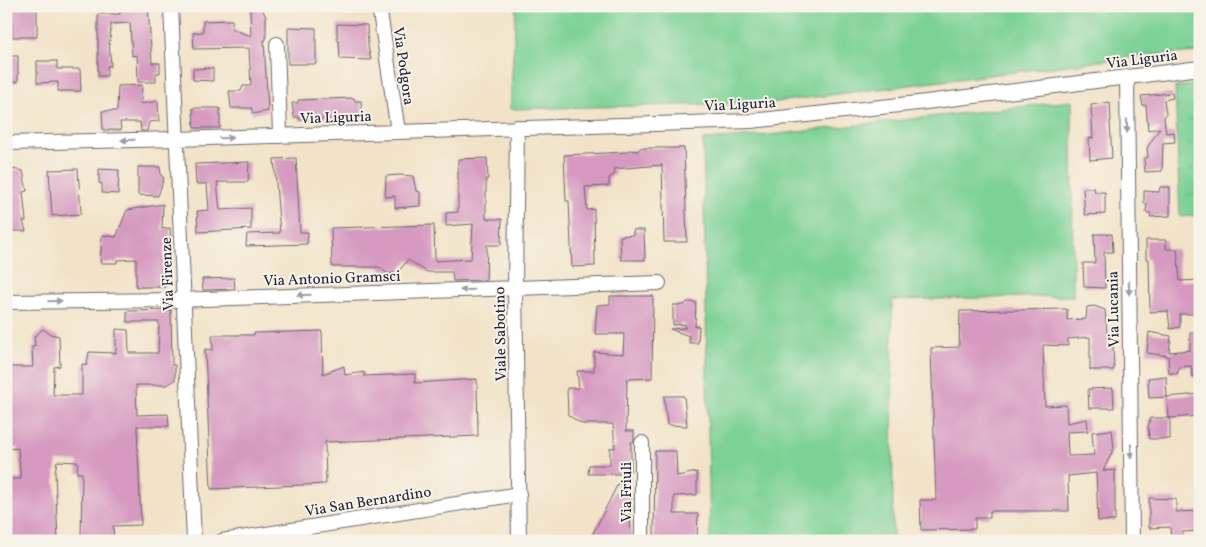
<svg xmlns="http://www.w3.org/2000/svg" width="1206" height="547" viewBox="0 0 1206 547" font-family="Vollkorn,serif">
<style>
.grass{fill:#7cd195;stroke:#4f7a68}
.park{fill:url(#park-tufts);stroke:#4f7a68}
.building{fill:#d699c0}
.lines{fill:none;stroke-linecap:round;stroke-linejoin:round}
.minor-casing{stroke:#6b666c;stroke-width:16}
.path{stroke:#6b666c;stroke-width:2.5;stroke-dasharray:4 4;stroke-linecap:butt}
.minor{stroke:#fff;stroke-width:14}
.oneway{fill:#9c9ca7}
.labels{text-anchor:middle;stroke-width:4;stroke-linejoin:round;paint-order:stroke}
.street-label{font-size:15px;fill:#22223b;stroke:#f7f3e8}
</style>
<defs>
<pattern id="park-tufts" width="24" height="20" patternUnits="userSpaceOnUse" patternTransform="scale(1.25)"><rect width="24" height="20" fill="#7cd195"/><path d="M3 7l-1-3M5 7V3M7 7l1-3M15 17l-1-3M17 17v-4M19 17l1-3" fill="none" stroke="#6bb381"/></pattern>
</defs>
<rect width="100%" height="100%" fill="#f7f3e8"/>
<filter id="ink" filterUnits="userSpaceOnUse"><feTurbulence type="fractalNoise" baseFrequency=".02" numOctaves="2"/><feDisplacementMap in="SourceGraphic" scale="10" xChannelSelector="R" yChannelSelector="G"/><feConvolveMatrix kernelMatrix="1 2 1 2 8 2 1 2 1" color-interpolation-filters="sRGB"/></filter>
<filter id="wash" filterUnits="userSpaceOnUse"><feTurbulence type="fractalNoise" baseFrequency=".0096" numOctaves="4" result="noise"/><feDisplacementMap in="SourceGraphic" scale="20" xChannelSelector="R" yChannelSelector="G"/><feGaussianBlur stdDeviation="1.12" result="paint"/><feColorMatrix in="noise" values="0 0 0 0 0 0 0 0 0 0 0 0 0 0 0 0 0 1.4 0 .05"/><feComposite in="paint" operator="in"/></filter>
<g filter="url(#wash)">
<rect width="100%" height="100%" fill="#f2e3c8"/>
<path class="grass" d="M516 6H1200V52L1140 56 768 103 510 109Z
M1072 101 1073 296 892 300 893 541H710L703 140 760 136Z"/>
<path class="park" d="M1200 84V215L1180 217 1175 87Z"/>
<g id="blocks">
<path class="building" d="M12 6H37V37H12Z
M119 6H148L152 63H160V73H156V82H138L137 55 132 56 130 23 111 24 110 41H109L111 66H107V76H98V14H120Z
M262 8 266 17V40H264L268 111 252 114V108H231L229 91H241L243 86H251L249 48 194 49 193 33 203 32V21L232 20V29L251 36 250 9Z
M337 24 367 25 368 46 371 60 340 59 339 42 337 39Z
M288 27 316 28V64H288Z
M6 56H18V82H6Z
M37 61H57V69H80L81 91H58V82L37 83Z
M213 68V81L193 80V69Z
M142 85 141 104 158 101 159 121 149 122 147 131H141L140 122H120L121 130H103L102 111H117L118 86Z
M1172 93 1173 98 1164 100 1166 114 1164 118 1166 133 1174 132 1175 142 1163 143 1162 171 1145 172 1144 159 1148 157 1147 148 1160 128 1148 130 1146 105 1143 106 1141 96Z
M354 98 355 101H361L362 115 357 114 356 118 299 120V117H294L292 103H298V100Z
M1110 102 1111 121H1110L1112 158 1090 160 1089 138H1093L1091 105Z
M193 108H220V128H194Z
M640 148H684L687 242H664L662 165 614 169 615 174 609 178V186L585 187 587 210 594 209 595 266 572 267 569 201H566L564 155 628 152V150L638 151Z
M296 158 300 232H308L307 244 246 246 247 234 280 233 274 159Z
M487 158 488 179H486V219H502L501 245H487L486 280 453 281 452 272H427L408 260 398 272 388 274 379 267H332L331 228 434 225 435 261 471 259 473 224 446 226V213L458 212V159Z
M249 162 248 182H217L220 210 251 208V229L198 232 197 211 209 210 207 184H196L195 164Z
M138 167H160L161 175 164 178 158 196 138 195Z
M6 168 23 171 27 191 23 192 26 221H23L26 231H6Z
M78 169 81 214 52 216 49 170Z
M99 169 119 170 118 194 102 193V184L99 183Z
M399 175 413 176 416 191 420 192V206L395 208V196L385 197 386 176Z
M1160 187H1170V216L1150 217 1151 213H1146L1147 204H1144V191L1159 192Z
M1083 188H1094L1095 192H1105V214L1085 215Z
M163 204 162 229 170 228 172 249 164 250 165 287H136V259L117 260V263H100L102 235 116 237 127 210Z
M633 230H644L645 260H621L620 236 633 235Z
M1094 234H1112L1113 252H1104L1105 288 1084 287 1083 263H1095Z
M1146 240H1166V249H1177L1180 281 1200 280V314H1180V327L1170 329 1168 311 1150 312 1149 259H1146Z
M234 278 235 289 203 290 202 279Z
M610 296H653L652 378 627 379 626 431H634V439L633 442H631V471H628L632 510H630L631 541H589L623 474H588L589 465H610V448H615L613 424H582L568 415 567 388H579L577 371H594V352L623 354 624 334H595L597 305 610 304Z
M687 302H696L695 327 699 326 698 343H689V336L670 329 685 328V324L673 325V305H684Z
M1094 306 1105 310 1108 345H1113L1114 370H1090V337L1068 339V346L1043 345 1045 406 1066 405 1067 423 1087 419 1088 431 1067 432 1068 456 1094 455 1092 432 1112 430 1114 448 1103 471 1115 470V521H1098L1096 473 1068 476 1069 511H990V518H975V529L921 530 920 500H936L931 348 959 347 960 311 1067 309V320L1086 319 1087 307Z
M171 310 172 365H175V380L166 385H136L137 415 168 414 169 426H137L141 525 113 526 114 541H81L82 473H77L78 462 57 461 55 472 58 541H6V479H21L18 448 6 449V367H33L32 347 35 346 34 337 43 329 50 334 59 336 60 366 54 367 53 395H82V364L87 365 89 352 116 353V329L128 330 129 353H158L159 322H127V311Z
M322 331 323 374 344 366 345 375 364 372V376L415 374V383L477 379 478 436 325 442 326 484 211 489 205 349 213 350 212 335H254V333Z
M1149 332 1171 336 1169 352 1190 350V333H1200V376L1192 377 1191 366 1179 367 1178 373H1169L1168 356 1147 353Z
M1166 376 1167 397 1149 398 1148 378Z
M1113 388 1114 408H1089L1088 389Z
M1200 394V416L1169 418 1167 397Z
M664 396H684L687 426 667 425Z
M1150 418H1170V439H1149L1148 427Z
M655 451H676L677 476 697 472V495L674 496V514H698L697 541H654Z
M1149 498 1176 499V512L1200 511V531L1182 532 1183 541H1171L1170 527 1149 528Z"/>
</g>
</g>
<g filter="url(#ink)">
<use href="#blocks" fill-opacity="0" stroke="#6b666c" stroke-width="1"/>
<g class="lines">
<g class="minor-casing">
<path id="minor" d="M171 6 194 541
M379 6 398 131
M277 44 280 136
M1127 77 1132 541
M517 127 515 288 519 541
M6 143 177 139 751 121 918 103 1200 68
M6 302 176 300 659 283
M222 541 519 494
M642 541V443"/>
</g>
<path class="path" d="M1195 81 1196 87 1200 90"/>
<use href="#minor" class="minor"/>
</g>
<defs><path id="oneway-solid" d="M-6-.8H1V-3.2L6.5 0L1 3.2V.8H-6Z" transform="scale(1.25)"/></defs>
<g class="oneway">
<use href="#oneway-solid" transform="translate(1127 126) rotate(89)"/>
<use href="#oneway-solid" transform="translate(226 138) rotate(-2)"/>
<use href="#oneway-solid" transform="translate(128 140) rotate(179)"/>
<use href="#oneway-solid" transform="translate(1129 288) rotate(89)"/>
<use href="#oneway-solid" transform="translate(467 290) rotate(178)"/>
<use href="#oneway-solid" transform="translate(304 295) rotate(178)"/>
<use href="#oneway-solid" transform="translate(55 301) rotate(-1)"/>
<use href="#oneway-solid" transform="translate(1131 451) rotate(89)"/>
</g>
</g>
<g class="labels">
<g class="street-label">
<text transform="translate(1142 59) rotate(-7)" y="5">Via Liguria</text>
<text transform="translate(404 66) rotate(82)" y="5">Via Podgora</text>
<text transform="translate(740 104) rotate(-3)" y="5">Via Liguria</text>
<text transform="translate(336 117) rotate(-2)" y="5">Via Liguria</text>
<text transform="translate(167 274) rotate(-92)" y="5">Via Firenze</text>
<text transform="translate(332 278) rotate(-2)" y="5">Via Antonio Gramsci</text>
<text transform="translate(1113 309) rotate(-91)" y="5">Via Lucania</text>
<text transform="translate(500 334) rotate(-91)" y="5">Viale Sabotino</text>
<text transform="translate(626 492) rotate(-90)" y="5">Via Friuli</text>
<text transform="translate(368 501) rotate(-9)" y="5">Via San Bernardino</text>
</g>
</g>
<rect width="1206" height="547" fill="none" stroke="#f7f3e8" stroke-width="25"/>
</svg>
